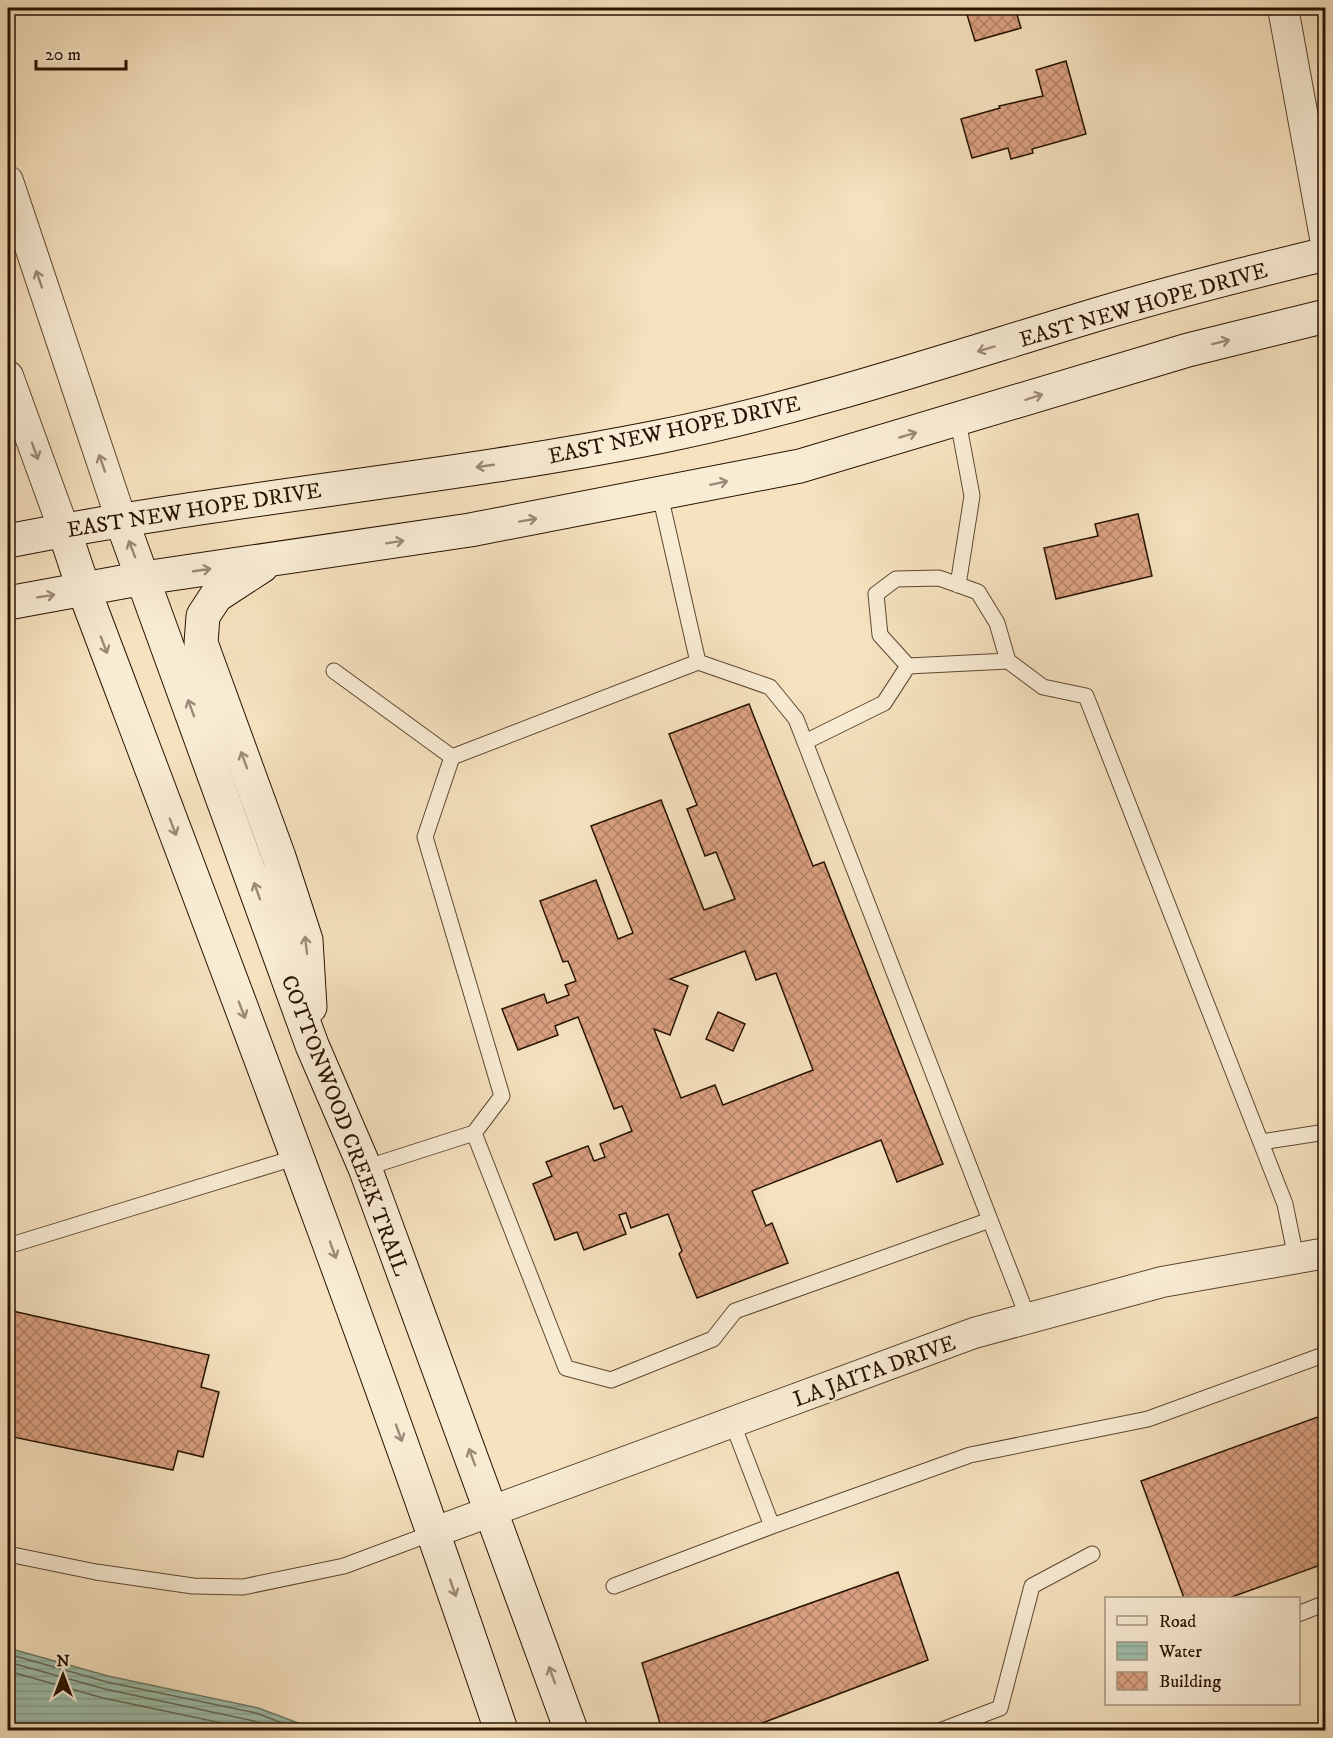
<svg xmlns="http://www.w3.org/2000/svg" width="1333" height="1738" viewBox="0 0 1333 1738" font-family="'IM FELL DW Pica',serif">
<style>
.water{fill:url(#water-rules);stroke:#6f7a67;stroke-width:1.5}
.lines{fill:none;stroke-linecap:round;stroke-linejoin:round}
.shore{stroke:#636956;stroke-width:1.5}
.building{fill:url(#building-cross-hatch);stroke:#281300;stroke-width:1.5;fill-rule:evenodd}
.lane-casing{stroke:#5c4730;stroke-width:17}
.street-casing{stroke:#5c4730;stroke-width:32}
.secondary-casing{stroke:#281300;stroke-width:35}
.lane{stroke:#f9ecd5;stroke-width:15}
.street{stroke:#f9ecd5;stroke-width:30}
.secondary{stroke:#f9ecd5;stroke-width:33}
.oneway{stroke:#9b8a75}
.labels{text-anchor:middle;stroke-width:5;stroke-linejoin:round;paint-order:stroke}
.street-label{font-size:22px;fill:#281300;stroke:#f9ecd5}
</style>
<defs>
<pattern id="water-rules" width="6" height="5" patternUnits="userSpaceOnUse" patternTransform="scale(1.5)"><rect width="6" height="5" fill="#9ebfac"/><path d="M0 2.5h6" fill="none" stroke="#88a392"/></pattern>
<pattern id="building-cross-hatch" width="8" height="8" patternUnits="userSpaceOnUse" patternTransform="scale(1.5)"><rect width="8" height="8" fill="#dba182"/><path d="M0 0l8 8M0 8l8-8" fill="none" stroke="#b28268"/></pattern>
</defs>
<rect width="100%" height="100%" fill="#f6e2bf"/>
<filter id="stains"><feTurbulence type="fractalNoise" baseFrequency=".00333" numOctaves="4"/><feColorMatrix values="0 0 0 0 .2 0 0 0 0 .09 0 0 0 0 .02 0 0 0 .5 -.17"/></filter>
<radialGradient id="worn" r=".72"><stop offset=".6" stop-color="#630" stop-opacity="0"/><stop offset="1" stop-color="#630" stop-opacity=".3"/></radialGradient>
<path class="water" d="M8 1648 108 1676 258 1708 317 1730H8Z"/>
<g class="lines">
<path class="shore" d="M8 1654 107 1682 256 1713 301 1730
M8 1662 105 1689 254 1721 280 1730
M8 1671 103 1698 255 1730"/>
</g>
<path class="building" d="M965 8H1015L1021 28 975 41Z
M1066 61 1086 134 1032 149 1033 153 1011 159 1008 148 972 158 961 119 1000 108 999 106 1043 96 1036 70Z
M1138 514 1152 576 1056 599 1044 548 1098 536 1095 524Z
M749 704 813 866 824 862 943 1164 897 1182 881 1140 752 1191 766 1226 772 1223 788 1263 697 1298 679 1254 682 1251 668 1214 631 1228 626 1213 619 1215 626 1234 584 1250 577 1232 555 1240 533 1184 552 1176 546 1162 588 1146 594 1161 605 1157 600 1144 632 1131 622 1106 614 1109 578 1017 555 1026 558 1035 518 1050 502 1009 544 994 547 1003 569 995 565 985 576 981 568 961 563 962 540 901 596 880 618 939 633 933 591 826 661 800 704 910 735 899 716 852 705 856 687 809 697 805 669 734ZM745 951 756 980 776 973 813 1070 723 1105 715 1085 681 1098 654 1029 670 1035 688 986 670 979Z
M718 1012 745 1024 733 1051 706 1039Z
M8 1310 209 1355 201 1387 219 1392 203 1457 178 1451 173 1470 8 1436Z
M1326 1414V1563L1229 1598H1184L1141 1481Z
M898 1572 928 1660 744 1730H662L642 1663Z"/>
<g class="lines">
<g class="lane-casing">
<path id="lane" d="M958 421 972 496 958 585
M660 495 698 662 770 687 796 719 1028 1318
M1008 661 1043 687 1086 696 1285 1204 1296 1258
M334 671 452 757
M805 742 884 703 908 666 880 635 876 594 896 579 939 578 978 592 997 623 1008 661 908 666
M474 1133 502 1096 425 837 452 757 698 662
M1261 1142 1326 1132
M365 1168 474 1133 566 1368 611 1380 713 1339 735 1311 990 1220
M8 1246 297 1157
M732 1422 772 1526 970 1455 1148 1419 1326 1354
M8 1554 96 1572 193 1586 243 1587 344 1566 435 1532
M614 1586 772 1526
M1298 1614 1326 1603
M942 1730 1000 1708 1032 1586 1092 1554"/>
</g>
<g class="street-casing">
<path id="street" d="M1283 8 1326 243
M8 181 121 519
M8 376 64 530
M435 1532 974 1333 1162 1282 1326 1253"/>
</g>
<g class="secondary-casing">
<path id="secondary" d="M121 519 312 1045 365 1168 571 1730
M64 530 84 590C227 969 372 1347 501 1730
M8 541C223 498 442 480 658 437 809 407 955 357 1102 313 1176 291 1251 272 1326 254
M262 566 216 596 203 616 201 643 279 857 306 940 310 1007
M8 603 144 578 470 530 800 466 1188 350 1326 316"/>
</g>
<use href="#lane" class="lane"/>
<use href="#street" class="street"/>
<use href="#secondary" class="secondary"/>
</g>
<defs><path id="oneway-shaft" d="M-6 0H5M1.5-3L5.5 0L1.5 3" fill="none" stroke-width="1.6" stroke-linecap="round" stroke-linejoin="round" transform="scale(1.5)"/></defs>
<g class="oneway">
<use href="#oneway-shaft" transform="translate(39 279) rotate(-109)"/>
<use href="#oneway-shaft" transform="translate(1221 342) rotate(-14)"/>
<use href="#oneway-shaft" transform="translate(986 349) rotate(163)"/>
<use href="#oneway-shaft" transform="translate(1034 397) rotate(-18)"/>
<use href="#oneway-shaft" transform="translate(908 435) rotate(-16)"/>
<use href="#oneway-shaft" transform="translate(35 451) rotate(70)"/>
<use href="#oneway-shaft" transform="translate(102 463) rotate(-109)"/>
<use href="#oneway-shaft" transform="translate(485 466) rotate(172)"/>
<use href="#oneway-shaft" transform="translate(719 483) rotate(-12)"/>
<use href="#oneway-shaft" transform="translate(528 520) rotate(-10)"/>
<use href="#oneway-shaft" transform="translate(395 542) rotate(-9)"/>
<use href="#oneway-shaft" transform="translate(132 549) rotate(-111)"/>
<use href="#oneway-shaft" transform="translate(202 570) rotate(-8)"/>
<use href="#oneway-shaft" transform="translate(46 596) rotate(-9)"/>
<use href="#oneway-shaft" transform="translate(104 645) rotate(69)"/>
<use href="#oneway-shaft" transform="translate(191 708) rotate(-110)"/>
<use href="#oneway-shaft" transform="translate(244 760) rotate(-110)"/>
<use href="#oneway-shaft" transform="translate(173 827) rotate(69)"/>
<use href="#oneway-shaft" transform="translate(257 891) rotate(-110)"/>
<use href="#oneway-shaft" transform="translate(306 945) rotate(-97)"/>
<use href="#oneway-shaft" transform="translate(242 1010) rotate(69)"/>
<use href="#oneway-shaft" transform="translate(333 1250) rotate(70)"/>
<use href="#oneway-shaft" transform="translate(399 1433) rotate(70)"/>
<use href="#oneway-shaft" transform="translate(472 1457) rotate(-110)"/>
<use href="#oneway-shaft" transform="translate(453 1588) rotate(71)"/>
<use href="#oneway-shaft" transform="translate(552 1675) rotate(-110)"/>
</g>
<g class="labels">
<g class="street-label">
<text transform="translate(1143 304) rotate(-16)" y="8">EAST NEW HOPE DRIVE</text>
<text transform="translate(674 429) rotate(-12)" y="8">EAST NEW HOPE DRIVE</text>
<text transform="translate(194 509) rotate(-9)" y="8">EAST NEW HOPE DRIVE</text>
<text transform="translate(346 1125) rotate(69)" y="8">COTTONWOOD CREEK TRAIL</text>
<text transform="translate(874 1370) rotate(-20)" y="8">LA JAITA DRIVE</text>
</g>
</g>
<rect width="1333" height="1738" fill="none" stroke="#f6e2bf" stroke-width="30"/>
<rect x="9" y="9" width="1315" height="1720" fill="none" stroke="#281300" stroke-width="3"/>
<rect x="15" y="15" width="1303" height="1708" fill="none" stroke="#281300" stroke-width="1.5"/>
<rect x="1105" y="1597" width="195" height="108" fill="#f9ecd5" stroke="#a59580" stroke-width="1.5"/>
<rect x="1117" y="1616" width="30" height="9" fill="#f9ecd5" stroke="#a59580" stroke-width="1.5"/>
<text x="1159" y="1627" font-size="18" fill="#281300">Road</text>
<rect x="1117" y="1642" width="30" height="18" fill="url(#water-rules)" stroke="#a59580" stroke-width="1.5"/>
<text x="1159" y="1657" font-size="18" fill="#281300">Water</text>
<rect x="1117" y="1672" width="30" height="18" fill="url(#building-cross-hatch)" stroke="#a59580" stroke-width="1.5"/>
<text x="1159" y="1687" font-size="18" fill="#281300">Building</text>
<g transform="translate(63 1675)" stroke="#f9ecd5" stroke-width="4.5" paint-order="stroke">
<path d="M0-4.5L10 22L0 15L-10 22Z" fill="#281300"/>
<text y="-9" font-size="16" font-weight="bold" text-anchor="middle" fill="#281300">N</text>
</g>
<path d="M36 60v9h90v-9" fill="none" stroke="#281300" stroke-width="3"/>
<text x="45" y="60" font-size="18" fill="#281300" stroke="#f9ecd5" stroke-width="4.5" paint-order="stroke">20 m</text>
<rect width="100%" height="100%" filter="url(#stains)"/>
<rect width="100%" height="100%" fill="url(#worn)"/>
</svg>
